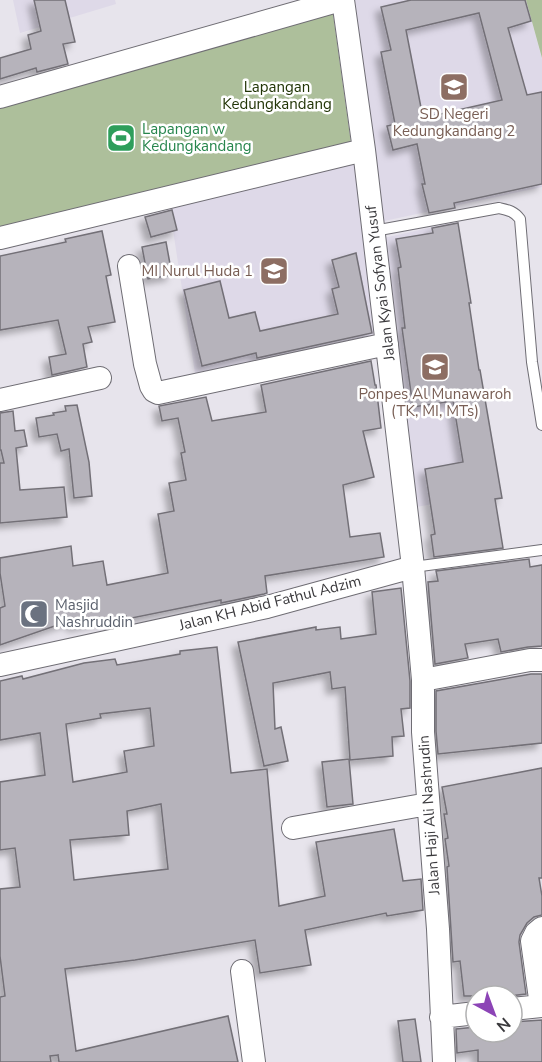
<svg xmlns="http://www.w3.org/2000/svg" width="542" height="1062" viewBox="0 0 542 1062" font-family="'Nunito Sans',sans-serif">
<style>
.built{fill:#ded9e8}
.green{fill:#adbf9b}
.building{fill:#b6b3bb;stroke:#737077;stroke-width:1.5;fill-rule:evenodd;filter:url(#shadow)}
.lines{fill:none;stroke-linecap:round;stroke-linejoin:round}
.service-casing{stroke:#6f6d74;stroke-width:12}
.minor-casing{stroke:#6f6d74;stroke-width:24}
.service{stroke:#fff;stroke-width:10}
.minor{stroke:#fff;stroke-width:22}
.labels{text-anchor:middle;stroke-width:5;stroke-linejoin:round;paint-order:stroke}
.park-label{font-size:15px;fill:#223507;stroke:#fff}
.education-label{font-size:15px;fill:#785e54;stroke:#fff}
.leisure-label{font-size:15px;fill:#27864d;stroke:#fff;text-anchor:start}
.street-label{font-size:15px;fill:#3a393c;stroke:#fff}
.worship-label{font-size:15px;fill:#5b616d;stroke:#fff;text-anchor:start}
</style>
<defs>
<filter id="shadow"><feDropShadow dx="-5.5" dy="5.5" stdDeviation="3" flood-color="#0004"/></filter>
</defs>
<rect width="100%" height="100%" fill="#e7e4ec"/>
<path class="built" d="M13 0H115L116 4 20 33Z
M355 0H526L542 59V187L384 221 374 155Z
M354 156 378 338 196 380 169 204Z
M451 223 491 494 416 507 379 239Z"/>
<path class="green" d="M526 0H542V58Z
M333 14 351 143 0 228V107Z"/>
<path class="building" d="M34 0H65L75 42 63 44 68 64 37 72 36 68 0 79V58L31 49 28 35 41 31Z
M411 0H525L531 21 508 28 527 95 542 92V184L454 203 455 208 429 213 422 184H425L417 144 393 150 387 126 395 124 381 52 391 50 381 7ZM479 13 502 100 423 118 406 30Z
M172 210 177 230 151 237 145 217Z
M458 223 471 303H469L479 370H480L502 498 495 499 503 548 434 557 431 535 435 534 425 469 463 462 453 401 413 407 402 328H405L398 268 401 267 396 239 433 233 432 228Z
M102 231 111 275 106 276 115 322 88 327 92 342 83 344 87 367 52 375 49 357 66 354 58 320 0 330V256L66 242 65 239Z
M166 242 172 275 148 279 142 247Z
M356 253 372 333 257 358 256 353 202 366 184 290 220 281 229 318 255 312 260 331 338 314 332 289 339 287 332 260Z
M371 361 375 385H376L381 428 363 431 374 477 343 485 350 537 380 533 384 557 265 576 267 593 264 594 221 603V600L127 619 126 616 73 626 72 620 0 645V608L5 606 0 573V558L71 546 73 566 103 561 107 585 168 573 158 514 174 511 169 483 186 480 181 453 185 452 178 418 162 421 159 406 206 397 212 421 266 412 261 385Z
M77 405 89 462 92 496 74 498 69 449 61 451 57 434 39 437 36 418 54 415 53 413 66 411 65 406Z
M13 411 15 431 24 430 27 446 16 448 20 490 64 487 67 517 0 523V463H4L1 450H0V413Z
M529 559 530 567 542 565V646L528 647 501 652 498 639 465 644 468 658 435 664 428 582 438 581 436 571Z
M401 588 410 681V708L401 709 404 736 392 737 393 756 350 760 345 687 332 689 330 672 273 683 275 729 281 727 288 761 264 766 238 642 316 627V630L340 627 341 639 376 634 372 592Z
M217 647 231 773 267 769 279 906 325 896 316 842 394 829 403 881 421 879 423 910 387 916 386 913 305 930 311 965 260 973 255 940 135 960 65 969 76 1051 228 1016 238 1062H59L58 1055H59L50 1056 51 1062H0V997L5 996 0 956V889L20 887 15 848 0 850V782L45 775 40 733 0 740V681L22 676 23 679 84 663 115 659 117 665 180 654V651ZM150 708 154 746 124 751 127 772 73 782 66 724 101 718 100 714ZM161 804 168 869 74 880 70 840 129 835 127 811Z
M531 674H542V743L438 754 436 731V691Z
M349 759 353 804 327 807 322 762Z
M542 768V878H539L542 896V915L534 917 527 923 520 935 519 942 526 994 509 996H464L460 961 453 962 447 867 449 866 445 839 448 838 444 814H447L442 787Z
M415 1019 421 1062H403L398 1021Z
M542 1020V1062H478V1050L457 1053 456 1029 476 1027V1032H512V1022Z"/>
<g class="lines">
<g class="service-casing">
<path id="service" d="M374 231 499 208C508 210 514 211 520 219L532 362 542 425
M413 567 542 550"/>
</g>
<g class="minor-casing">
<path id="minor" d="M343 0 364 150 413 567 423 680V732L438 929 444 1062
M0 97 341 0
M0 238 364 150
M129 266 145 364 151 386 154 391 158 393 387 344
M0 400 100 378
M0 665 267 607 413 567
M423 680 530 660H542
M293 828 428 804
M242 971 254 1062
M541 1006 532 941 536 933 542 928
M512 1009 542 1006
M441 1017 476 1013"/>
</g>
<use href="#service" class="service"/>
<use href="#minor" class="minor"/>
</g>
<defs>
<g id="school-square" transform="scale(1.5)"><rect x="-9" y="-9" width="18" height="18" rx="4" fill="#8d6e63" stroke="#fff"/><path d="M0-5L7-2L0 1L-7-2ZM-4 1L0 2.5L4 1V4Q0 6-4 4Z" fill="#fff"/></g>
<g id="stadium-square" transform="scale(1.5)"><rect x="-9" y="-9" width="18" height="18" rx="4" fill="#2e9e5b" stroke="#fff"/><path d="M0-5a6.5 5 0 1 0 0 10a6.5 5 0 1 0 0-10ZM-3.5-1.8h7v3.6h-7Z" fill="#fff"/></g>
<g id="mosque-square" transform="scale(1.5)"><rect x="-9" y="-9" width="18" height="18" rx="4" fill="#6b7280" stroke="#fff"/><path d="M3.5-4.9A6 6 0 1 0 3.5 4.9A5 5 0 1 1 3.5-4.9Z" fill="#fff"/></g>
</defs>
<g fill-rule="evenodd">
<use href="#school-square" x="454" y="87"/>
<use href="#stadium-square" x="121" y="138"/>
<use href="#school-square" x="274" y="271"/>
<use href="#school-square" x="435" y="367"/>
<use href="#mosque-square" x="34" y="614"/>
</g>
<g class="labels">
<g class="park-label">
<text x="277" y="92">Lapangan<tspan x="277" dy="17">Kedungkandang</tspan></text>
</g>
<g class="education-label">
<text x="454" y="119">SD Negeri<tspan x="454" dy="17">Kedungkandang 2</tspan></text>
<text x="253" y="276" text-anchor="end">MI Nurul Huda 1</text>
<text x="435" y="399">Ponpes Al Munawaroh<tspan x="435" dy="17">(TK, MI, MTs)</tspan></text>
</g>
<g class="leisure-label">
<text x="142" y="134">Lapangan w<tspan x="142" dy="17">Kedungkandang</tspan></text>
</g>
<g class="street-label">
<text transform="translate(380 283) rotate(-97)" y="5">Jalan Kyai Sofyan Yusuf</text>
<text transform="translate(270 603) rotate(-14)" y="5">Jalan KH Abid Fathul Adzim</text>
<text transform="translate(429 815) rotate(-94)" y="5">Jalan Haji Ali Nashrudin</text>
</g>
<g class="worship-label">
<text x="55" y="610">Masjid<tspan x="55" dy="17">Nashruddin</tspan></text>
</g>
</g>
<g transform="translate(494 1014) rotate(139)"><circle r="28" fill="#ffffff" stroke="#b0b0b1" stroke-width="1.5"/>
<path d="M0-4.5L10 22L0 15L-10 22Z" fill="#8c44b6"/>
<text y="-9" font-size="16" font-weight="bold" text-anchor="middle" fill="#3a393c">N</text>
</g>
</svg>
